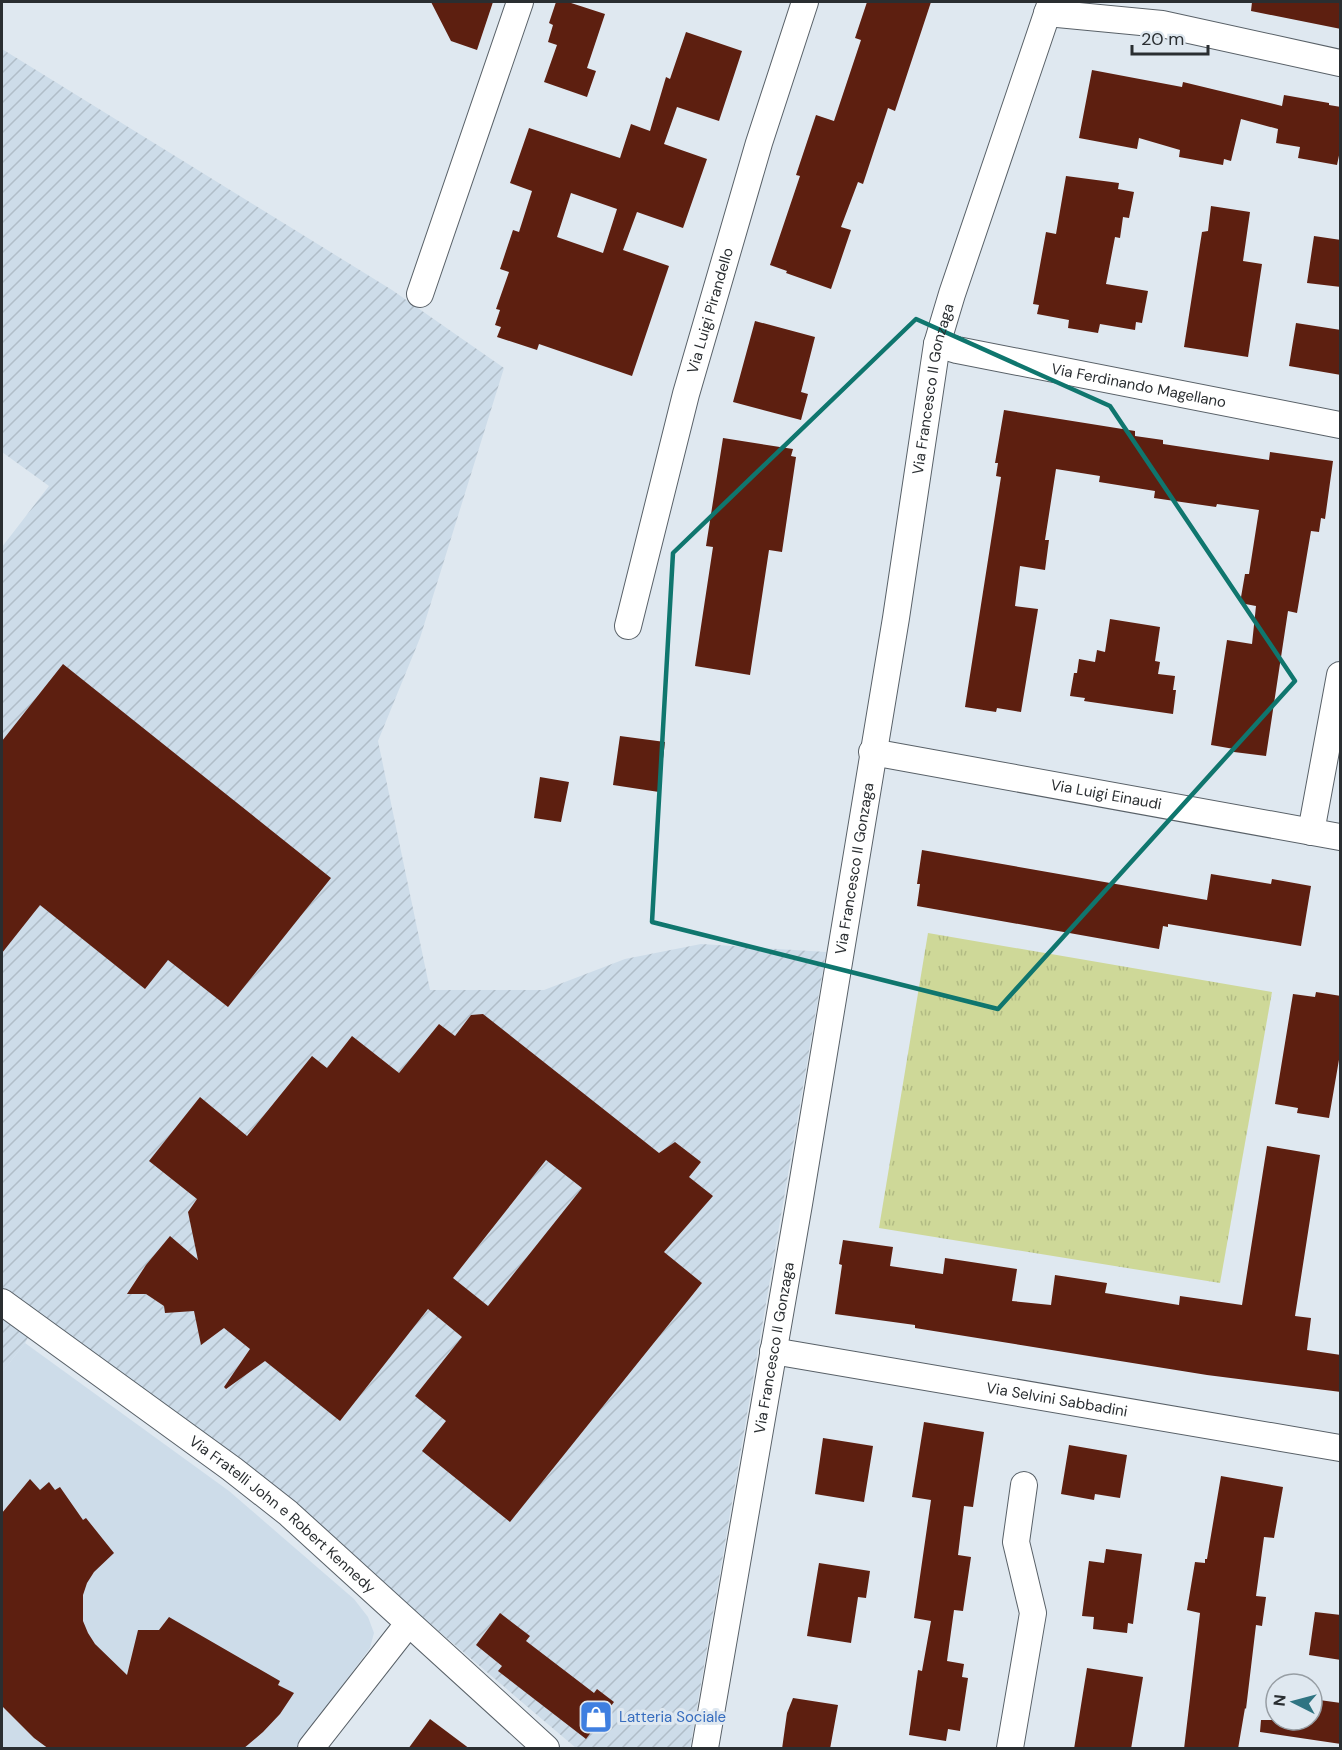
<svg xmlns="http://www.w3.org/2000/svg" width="1342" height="1750" viewBox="0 0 1342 1750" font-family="'DM Sans',sans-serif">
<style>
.built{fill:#cddce9}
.industrial{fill:url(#industrial-furrows)}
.grass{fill:url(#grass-tufts)}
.building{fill:#5d1f10;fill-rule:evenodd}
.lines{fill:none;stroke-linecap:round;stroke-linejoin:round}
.minor-casing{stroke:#596168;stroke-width:28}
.minor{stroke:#fff;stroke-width:26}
.marked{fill:none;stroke:#0f766e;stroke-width:4.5;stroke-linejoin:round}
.labels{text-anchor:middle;stroke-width:6;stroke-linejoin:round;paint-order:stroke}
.street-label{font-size:15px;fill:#2a2e31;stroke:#dfe8f0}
.shop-label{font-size:15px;fill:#366cbe;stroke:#dfe8f0;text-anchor:start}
</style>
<defs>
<pattern id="industrial-furrows" width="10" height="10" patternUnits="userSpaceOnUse" patternTransform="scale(1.5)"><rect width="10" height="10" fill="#cddce9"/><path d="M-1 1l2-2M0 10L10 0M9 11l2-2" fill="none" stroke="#b0bdc8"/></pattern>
<pattern id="grass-tufts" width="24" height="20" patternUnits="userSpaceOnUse" patternTransform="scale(1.5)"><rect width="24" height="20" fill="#ced898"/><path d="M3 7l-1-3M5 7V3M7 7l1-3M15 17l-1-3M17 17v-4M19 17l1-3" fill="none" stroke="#b1ba83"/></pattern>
</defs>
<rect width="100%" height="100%" fill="#dfe8f0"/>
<path class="built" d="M25 1343 229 1491 354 1599 368 1617 374 1633 370 1648 296 1748H2V1372Z"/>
<path class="industrial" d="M2 49 392 290 504 368 420 638 378 741 430 990H544L625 959 701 944 826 952 690 1748H576L294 1508 38 1320 25 1343 2 1372V547L49 486 2 452Z"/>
<path class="grass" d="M928 933 1272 992 1220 1283 879 1228Z"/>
<path class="building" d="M431 2H493L477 50 451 41Z
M556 2H568L605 14 587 68 596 71 587 97 544 82 557 45 548 42 553 25 549 23Z
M867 2H931L895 111 888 108 863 184 858 182 841 227 851 230 831 289 786 273 787 271 770 265 800 176 796 175 816 115 834 121 861 40 855 38Z
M1252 2H1341V29L1251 11Z
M686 32 742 51 719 121 677 107 664 144 707 159 683 228 637 212 623 250 669 266 632 376 539 344 537 350 497 337 501 327 495 325 500 310 496 309 509 272 500 269 513 230 519 232 532 191 510 183 529 128 620 158 631 124 650 131 666 77 670 79ZM571 193 617 209 603 253 557 237Z
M1092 70 1182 87 1183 82 1282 106 1284 95 1329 103V105L1341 107V146L1337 165 1298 158 1300 147 1276 143 1278 129 1241 119 1231 161 1224 159 1223 165 1179 157 1180 150 1139 138 1137 149 1079 138Z
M1066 176 1119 183 1118 189 1134 192 1129 218 1123 217 1120 238 1115 237 1106 284 1148 291 1142 323 1136 322 1135 330 1100 324 1098 333 1068 328 1069 320 1037 314 1039 305 1033 304 1046 232 1056 234Z
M1211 206 1250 212 1243 261 1262 264 1248 357 1184 347 1202 232 1208 231Z
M1314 236 1341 240V287L1307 283Z
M755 321 815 337 801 392 808 394 801 420 733 402Z
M1296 323 1341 330V375L1289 366Z
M1004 410 1135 431V436L1163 440V444L1269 460 1270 452 1333 461 1325 519 1321 518 1319 532 1311 531 1297 613 1288 611 1266 756 1234 752V749L1211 745 1227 640 1252 644 1256 606 1240 603 1245 574H1249L1259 510 1217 504 1216 507 1154 498 1155 491 1099 482 1100 476 1056 469 1045 540H1049L1045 570 1020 566 1015 606 1038 609 1021 712 997 708 996 712 965 707 1001 477 996 476 998 463H995Z
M723 438 793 449 791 456 796 457 782 552 769 550 750 675 695 666 713 547 706 546Z
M1110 619 1160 627 1155 661 1160 662 1158 674 1175 676 1173 690H1176L1173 714 1084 701 1085 698 1070 696 1074 673H1077L1079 659 1095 662 1097 650 1105 652Z
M63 664 331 878 228 1007 168 960 145 989 40 905 2 953V741Z
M620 736 665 742 659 792 613 785Z
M540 777 569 782 561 822 534 818Z
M922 850 1207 900 1211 874 1271 884 1272 879 1311 886 1301 946 1168 924V927L1163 926 1159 949 917 906 920 884H917Z
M1316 992 1341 996V1048L1329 1118 1297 1113 1298 1108 1275 1104 1293 994 1315 997Z
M483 1014 659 1153 675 1142 701 1162 689 1177 713 1196 664 1252 702 1283 510 1522 422 1451 446 1421 415 1396 462 1337 428 1309 340 1421 265 1361 226 1389 224 1387 250 1349 224 1328 201 1345 194 1311 165 1313 164 1306 146 1294H127L146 1265 170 1236 198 1260 188 1212 197 1199 149 1161 200 1097 247 1136 312 1056 327 1068 352 1036 399 1073 439 1024 455 1036 471 1015ZM546 1160 582 1188 488 1306 453 1278Z
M1267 1146 1320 1155 1295 1316 1311 1318 1307 1350 1341 1355V1392L1207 1375 915 1328V1325L835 1314 842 1265 839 1264 843 1240 893 1247 890 1266 943 1274 945 1258 1017 1269 1012 1301 1051 1305 1055 1275 1107 1283 1105 1293 1179 1305 1180 1296 1242 1305Z
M924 1422 984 1432 973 1507 964 1506 958 1555 971 1557 963 1611 954 1610 947 1661 964 1664 962 1677 968 1678 960 1731 948 1729 946 1741 909 1735 918 1670 922 1671 931 1621 914 1618 931 1500 912 1497Z
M823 1438 873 1446 864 1502 815 1494Z
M1069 1445 1127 1455 1120 1498 1095 1494 1094 1500 1061 1494Z
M1221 1476 1283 1487 1274 1538 1264 1537 1256 1596 1266 1597 1262 1626 1256 1625 1246 1709 1245 1708 1238 1749H1184L1200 1613 1187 1610 1195 1562 1205 1563V1559H1207Z
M30 1479 40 1490 49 1482 55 1490 60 1487 83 1520 86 1518 114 1553 94 1572 87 1583 83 1595V1621L88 1633 95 1644 127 1675 138 1630H159L169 1617 280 1681 278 1685 294 1693 280 1714 263 1732 243 1749H49L34 1738 2 1706V1513Z
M1106 1549 1142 1554 1133 1624 1128 1623 1127 1633 1093 1629 1094 1617 1082 1616 1089 1561 1104 1563Z
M819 1563 870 1571 866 1598 858 1597 851 1643 807 1636Z
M1315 1612 1341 1615V1660L1309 1655Z
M500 1613 530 1636 526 1641 594 1693 597 1689 614 1702 586 1739 498 1671 502 1666 476 1645Z
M1087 1668 1143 1677 1131 1749H1074Z
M793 1698 838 1705 830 1749H782L787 1713Z
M1312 1699 1341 1703V1744L1260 1732 1261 1720H1312Z
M430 1719 470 1749H408Z"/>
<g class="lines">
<g class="minor-casing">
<g id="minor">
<path d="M1047 13 1162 24 1340 63"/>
<path d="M420 294 520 2"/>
<path id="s1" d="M937 344 957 350 1340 425"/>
<path id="s2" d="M628 626 686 394 759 143 805 2"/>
<path id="s3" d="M872 752 1340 837"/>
<path d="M1311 832 1340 675"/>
<path id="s4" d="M2 1302 232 1469 288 1513 546 1748"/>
<path id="s5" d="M773 1351 1340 1448"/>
<path d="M311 1748 408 1624"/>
<path id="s6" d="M705 1748 799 1204 896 618 937 344 952 294 1051 2"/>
<path d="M1010 1748 1033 1613 1016 1542 1024 1485"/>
</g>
</g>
<use href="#minor" class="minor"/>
</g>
<path class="marked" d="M916 319 1110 406 1295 681 998 1009 652 922 673 553Z"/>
<defs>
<g id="shop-square" transform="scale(1.725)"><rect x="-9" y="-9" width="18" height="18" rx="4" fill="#3f7fe0" stroke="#dfe8f0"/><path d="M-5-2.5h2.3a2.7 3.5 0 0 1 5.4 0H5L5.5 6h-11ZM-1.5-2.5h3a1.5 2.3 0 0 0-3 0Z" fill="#fff"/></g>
</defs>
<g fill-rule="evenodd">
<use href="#shop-square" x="596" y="1717"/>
</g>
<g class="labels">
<g class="street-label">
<text dy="5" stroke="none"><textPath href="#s2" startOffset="326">Via Luigi Pirandello</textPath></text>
<text dy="5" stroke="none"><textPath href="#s1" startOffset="206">Via Ferdinando Magellano</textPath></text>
<text dy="5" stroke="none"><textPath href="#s6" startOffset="1378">Via Francesco II Gonzaga</textPath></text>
<text dy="5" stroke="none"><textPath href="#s3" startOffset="238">Via Luigi Einaudi</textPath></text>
<text dy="5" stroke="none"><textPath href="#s6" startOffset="892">Via Francesco II Gonzaga</textPath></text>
<text dy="5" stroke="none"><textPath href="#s6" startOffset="406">Via Francesco II Gonzaga</textPath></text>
<text dy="5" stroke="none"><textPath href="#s5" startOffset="288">Via Selvini Sabbadini</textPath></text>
<text dy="5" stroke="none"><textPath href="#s4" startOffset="352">Via Fratelli John e Robert Kennedy</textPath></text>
</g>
<g class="shop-label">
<text x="619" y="1722">Latteria Sociale</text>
</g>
</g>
<rect width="1342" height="1750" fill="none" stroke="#2a2e31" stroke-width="6"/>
<g transform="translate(1294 1702) rotate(276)"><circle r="28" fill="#dfe8f0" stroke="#979ea4" stroke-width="1.5"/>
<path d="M0-4.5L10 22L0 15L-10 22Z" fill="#2f7482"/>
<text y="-9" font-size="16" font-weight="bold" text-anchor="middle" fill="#2a2e31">N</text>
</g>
<path d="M1132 45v9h76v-9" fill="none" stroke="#2a2e31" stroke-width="3"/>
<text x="1141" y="45" font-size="18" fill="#2a2e31" stroke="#dfe8f0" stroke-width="4.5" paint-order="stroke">20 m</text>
</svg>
